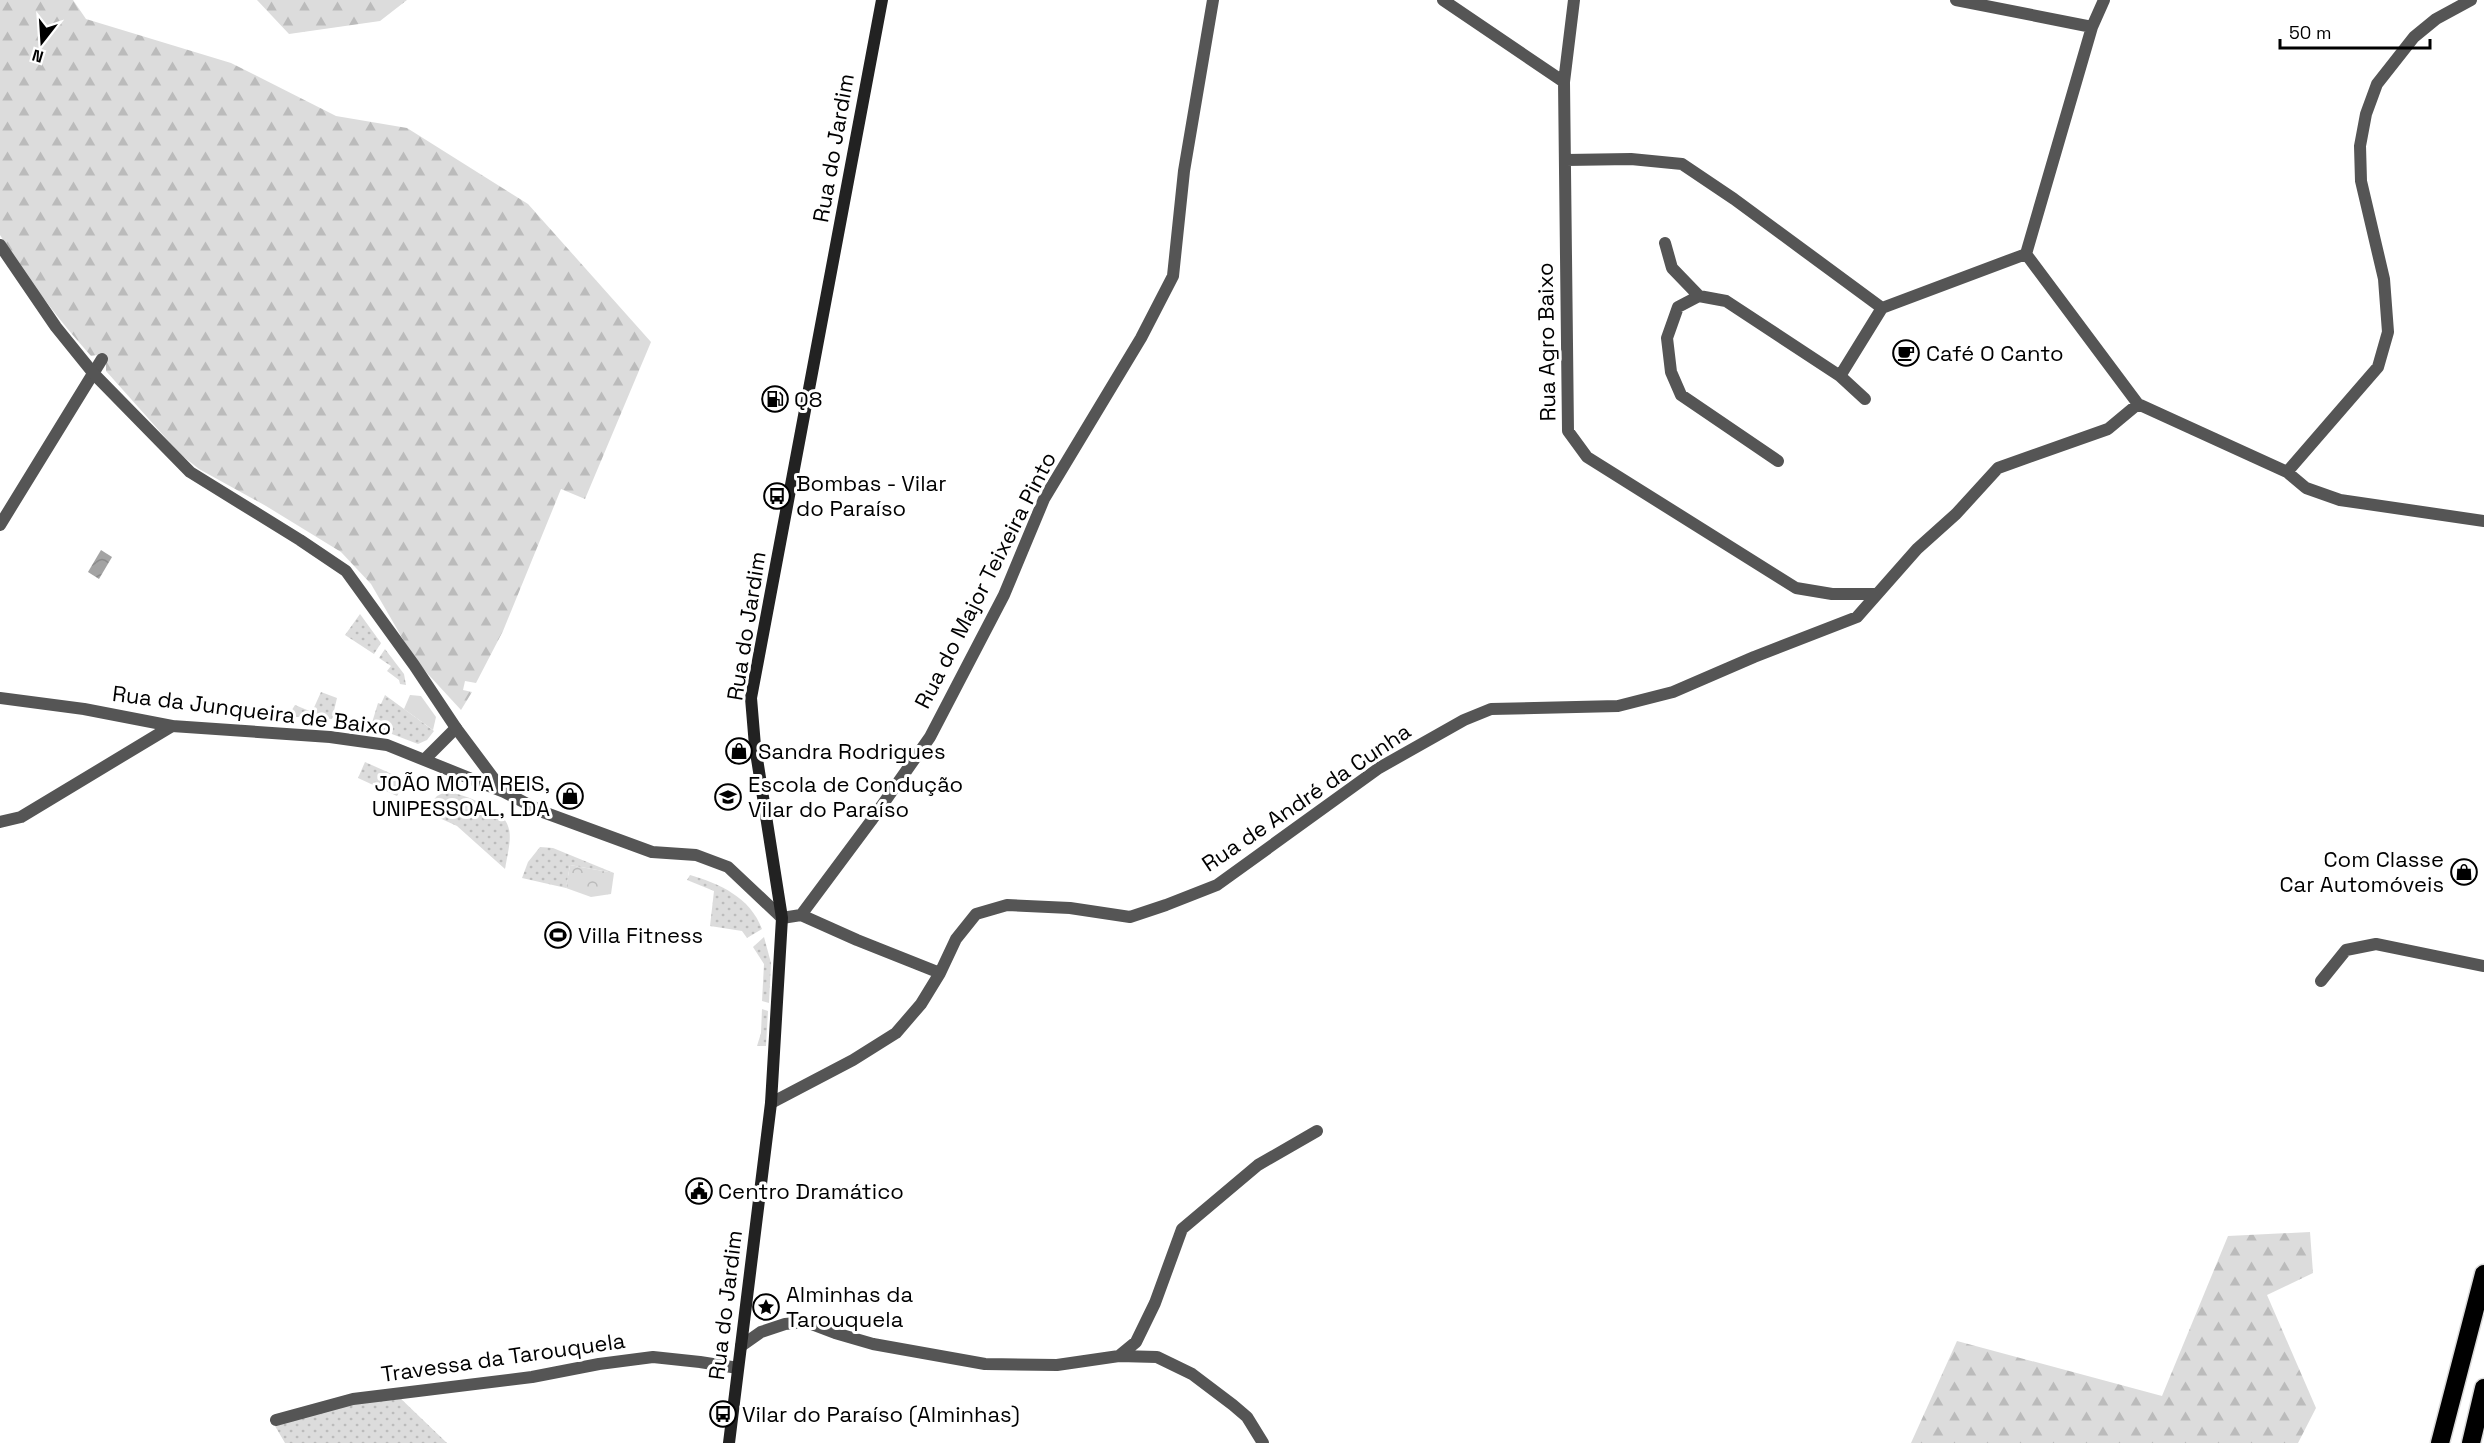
<svg xmlns="http://www.w3.org/2000/svg" width="2484" height="1443" viewBox="0 0 2484 1443" font-family="'Space Grotesk',sans-serif">
<style>
.grass{fill:#dcdcdc}
.forest{fill:url(#forest-firs)}
.park{fill:url(#park-crowns)}
.garden{fill:url(#garden-dots)}
.water{fill:url(#water-waves)}
.lines{fill:none;stroke-linecap:round;stroke-linejoin:round}
.motorway-casing{stroke:#dbdbdb;stroke-width:21}
.minor{stroke:#555;stroke-width:12}
.tertiary{stroke:#555;stroke-width:12}
.secondary{stroke:#222;stroke-width:12}
.motorway{stroke:#000;stroke-width:18}
.labels{text-anchor:middle;stroke-width:6;stroke-linejoin:round;paint-order:stroke}
.street-label{font-size:22px;fill:#000;stroke:#fff}
.poi-label{font-size:22px;fill:#000;stroke:#fff;text-anchor:start}
</style>
<defs>
<pattern id="forest-firs" width="22" height="20" patternUnits="userSpaceOnUse" patternTransform="scale(1.5)"><rect width="22" height="20" fill="#dcdcdc"/><path d="M5 1l3.5 6h-7zM16 11l3.5 6h-7z" fill="#bbb"/></pattern>
<pattern id="park-crowns" width="20" height="18" patternUnits="userSpaceOnUse" patternTransform="scale(1.5)"><rect width="20" height="18" fill="#dcdcdc"/><path d="M2 6a3 3 0 1 1 6 0M12 15a3 3 0 1 1 6 0" fill="none" stroke="#bbb"/></pattern>
<pattern id="garden-dots" width="8" height="8" patternUnits="userSpaceOnUse" patternTransform="scale(1.5)"><rect width="8" height="8" fill="#dcdcdc"/><path d="M2 2h.1M6 6h.1" fill="none" stroke="#bbb" stroke-width="1.8" stroke-linecap="round"/></pattern>
<pattern id="water-waves" width="16" height="10" patternUnits="userSpaceOnUse" patternTransform="scale(1.5)"><rect width="16" height="10" fill="#a3a3a3"/><path d="M0 5q4-4 8 0t8 0" fill="none" stroke="#8b8b8b"/></pattern>
</defs>
<rect width="100%" height="100%" fill="#fff"/>
<path class="grass" d="M410 695 421 696 436 717 433 730 404 709Z"/>
<path class="forest" d="M0 0H73L86 19 231 63 336 116 407 128 528 204 651 342 585 499 561 489 503 631 476 683 465 681 463 690 472 692 461 710 415 660 371 584 341 552 266 506 199 469 180 454 106 371V363L98 355 91 356C57 318 27 278 0 235Z
M257 0H407L380 21 289 34Z
M2310 1232 2313 1273 2267 1295 2316 1408 2298 1443H1911L1957 1341 2162 1396 2228 1236Z"/>
<path class="park" d="M570 865 614 873 611 894 591 897 566 888Z"/>
<path class="garden" d="M360 614 381 643 374 654 345 635Z
M385 649 404 674 406 685 400 684 399 680 387 671 391 666 379 658Z
M321 692 337 698 332 719 288 716 295 705 312 712Z
M385 695 434 731 427 740 418 744 371 726 378 703 381 704Z
M365 762 403 779 407 788 404 794 399 792 397 796 358 778Z
M445 792C458 793 470 798 481 803 518 820 511 835 505 869L457 826 424 811 437 796Z
M540 847 553 848 614 873 570 865 566 888 522 878 528 862Z
M690 875C720 884 750 897 762 929L747 938 742 931 710 926 714 891 687 880Z
M764 937 771 963 769 1003 762 1001 764 964 753 947Z
M762 1009 768 1011 766 1046H757L761 1033Z
M398 1396 447 1443H285L275 1426 341 1405Z"/>
<path class="water" d="M101 550 112 557 99 579 88 572Z"/>
<g class="lines">
<g class="motorway-casing">
<path id="motorway" d="M2440 1443 2484 1274
M2471 1443 2484 1388"/>
</g>
<path class="minor" d="M1443 0 1564 82
M1574 0 1564 82 1568 431 1587 457 1796 588 1832 594H1877
M1956 0 2092 27
M1566 160 1631 159 1682 164 1734 199 1882 308
M1665 243 1672 268 1699 296 1726 301 1840 376 1865 399
M2026 254 2138 404 2287 472 2306 488 2340 500 2484 521
M2026 254 2092 27 2104 0
M1699 296 1678 307 1667 338 1671 372 1681 395 1778 461
M1882 308 2026 254
M1840 376 1882 308
M2287 472 2378 367 2388 332 2384 279 2361 181 2360 146 2366 114 2377 84 2414 37 2436 19 2471 0
M0 525 102 359
M425 759 456 728
M0 822 21 817 172 726
M801 915 871 821 930 737 1004 595 1044 499 1141 338 1173 276 1184 171 1213 0
M782 918 801 915 857 940 940 973
M2321 981 2346 950 2376 944 2484 966
M771 1103 853 1060 896 1033 921 1004 940 973 956 939 976 914 1007 905 1070 908 1130 917 1166 905 1217 885 1379 768 1464 720 1491 709 1618 706 1673 692 1754 657 1857 617 1917 549 1956 514 1998 468 2108 429 2138 404
M741 1346 761 1332 785 1324 806 1322 835 1333 873 1344 985 1364 1057 1365 1119 1356 1157 1357 1192 1374 1233 1405 1247 1417 1263 1443
M1119 1356 1136 1342 1155 1303 1182 1229 1258 1165 1317 1131
M276 1420 353 1399 532 1377 599 1364 653 1357 700 1362 738 1368"/>
<path class="tertiary" d="M0 245 56 327 94 374 190 472 300 540 346 571 414 665 456 728 503 791
M0 698 84 709 172 726 330 737 387 745 504 792 543 812 652 852 696 855 728 867 782 918"/>
<path class="secondary" d="M729 1443 771 1103 782 918 755 746 751 698 882 0"/>
<use href="#motorway" class="motorway"/>
</g>
<defs>
<g id="cafe-ring" transform="scale(1.35)"><circle r="9.5" fill="#fff" stroke="#000" stroke-width="1.5"/><path d="M-5.5-4.5H6V0H3Q3 3.5 0 3.5H-2.5Q-5.5 3.5-5.5 0ZM3-3.2v2h1.7v-2ZM-6 4.5H4V6H-6Z" fill="#000"/></g>
<g id="fuel-ring" transform="scale(1.35)"><circle r="9.5" fill="#fff" stroke="#000" stroke-width="1.5"/><path d="M-5.5-6h7V0h2V4h1.3V-2.5L3-4.5l.8-.8L6-3V5H2.5V1h-1V6h-7ZM-4.2-4.7v3.2H.2V-4.7Z" fill="#000"/></g>
<g id="bus-ring" transform="scale(1.35)"><circle r="9.5" fill="#fff" stroke="#000" stroke-width="1.5"/><path d="M-5-6H5V4H4V6H2V4H-2V6H-4V4H-5ZM-3.5-4V0h7V-4ZM-3.5 1.2v1.5H-2V1.2ZM2 1.2v1.5H3.5V1.2Z" fill="#000"/></g>
<g id="shop-ring" transform="scale(1.35)"><circle r="9.5" fill="#fff" stroke="#000" stroke-width="1.5"/><path d="M-5-2.5h2.3a2.7 3.5 0 0 1 5.4 0H5L5.5 6h-11ZM-1.5-2.5h3a1.5 2.3 0 0 0-3 0Z" fill="#000"/></g>
<g id="school-ring" transform="scale(1.35)"><circle r="9.5" fill="#fff" stroke="#000" stroke-width="1.5"/><path d="M0-5L7-2L0 1L-7-2ZM-4 1L0 2.5L4 1V4Q0 6-4 4Z" fill="#000"/></g>
<g id="stadium-ring" transform="scale(1.35)"><circle r="9.5" fill="#fff" stroke="#000" stroke-width="1.5"/><path d="M0-5a6.5 5 0 1 0 0 10a6.5 5 0 1 0 0-10ZM-3.5-1.8h7v3.6h-7Z" fill="#000"/></g>
<g id="civic-ring" transform="scale(1.35)"><circle r="9.5" fill="#fff" stroke="#000" stroke-width="1.5"/><path d="M-.6-6.5H3V-4.5H.6V-3L4-1V1h2V6H-6V1h2V-1L-.6-3ZM-1.2 2.5V6h2.4V2.5Z" fill="#000"/></g>
<g id="sight-ring" transform="scale(1.35)"><circle r="9.5" fill="#fff" stroke="#000" stroke-width="1.5"/><path d="M0-6L1.8-2.2L6-1.7L2.9 1.2L3.7 5.4L0 3.3L-3.7 5.4L-2.9 1.2L-6-1.7L-1.8-2.2Z" fill="#000"/></g>
</defs>
<g fill-rule="evenodd">
<use href="#cafe-ring" x="1906" y="353"/>
<use href="#fuel-ring" x="775" y="399"/>
<use href="#bus-ring" x="777" y="496"/>
<use href="#shop-ring" x="739" y="751"/>
<use href="#shop-ring" x="570" y="796"/>
<use href="#school-ring" x="728" y="797"/>
<use href="#shop-ring" x="2464" y="872"/>
<use href="#stadium-ring" x="558" y="935"/>
<use href="#civic-ring" x="699" y="1191"/>
<use href="#sight-ring" x="766" y="1307"/>
<use href="#bus-ring" x="723" y="1414"/>
</g>
<g class="labels">
<g class="street-label">
<text transform="translate(833 148) rotate(-80)" y="8">Rua do Jardim</text>
<text transform="translate(1546 342) rotate(-91)" y="8">Rua Agro Baixo</text>
<text transform="translate(985 580) rotate(-63)" y="8">Rua do Major Teixeira Pinto</text>
<text transform="translate(746 626) rotate(-81)" y="8">Rua do Jardim</text>
<text transform="translate(252 710) rotate(7)" y="8">Rua da Junqueira de Baixo</text>
<text transform="translate(1306 797) rotate(-34)" y="8">Rua de André da Cunha</text>
<text transform="translate(725 1305) rotate(-83)" y="8">Rua do Jardim</text>
<text transform="translate(503 1357) rotate(-8)" y="8">Travessa da Tarouquela</text>
</g>
<g class="poi-label">
<text x="1926" y="361">Café O Canto</text>
<text x="794" y="407">Q8</text>
<text x="796" y="491">Bombas - Vilar<tspan x="796" dy="25">do Paraíso</tspan></text>
<text x="758" y="759">Sandra Rodrigues</text>
<text x="550" y="791" text-anchor="end">JOÃO MOTA REIS,<tspan x="550" dy="25">UNIPESSOAL, LDA</tspan></text>
<text x="748" y="792">Escola de Condução<tspan x="748" dy="25">Vilar do Paraíso</tspan></text>
<text x="2444" y="867" text-anchor="end">Com Classe<tspan x="2444" dy="25">Car Automóveis</tspan></text>
<text x="578" y="943">Villa Fitness</text>
<text x="718" y="1199">Centro Dramático</text>
<text x="786" y="1302">Alminhas da<tspan x="786" dy="25">Tarouquela</tspan></text>
<text x="742" y="1422">Vilar do Paraíso (Alminhas)</text>
</g>
</g>
<g transform="translate(42 42) rotate(197)" stroke="#ffffff" stroke-width="4.5" paint-order="stroke">
<path d="M0-4.5L10 22L0 15L-10 22Z" fill="#000000"/>
<text y="-9" font-size="16" font-weight="bold" text-anchor="middle" fill="#000000">N</text>
</g>
<path d="M2280 39v9h150v-9" fill="none" stroke="#000000" stroke-width="3"/>
<text x="2289" y="39" font-size="18" fill="#000000" stroke="#ffffff" stroke-width="4.5" paint-order="stroke">50 m</text>
</svg>
